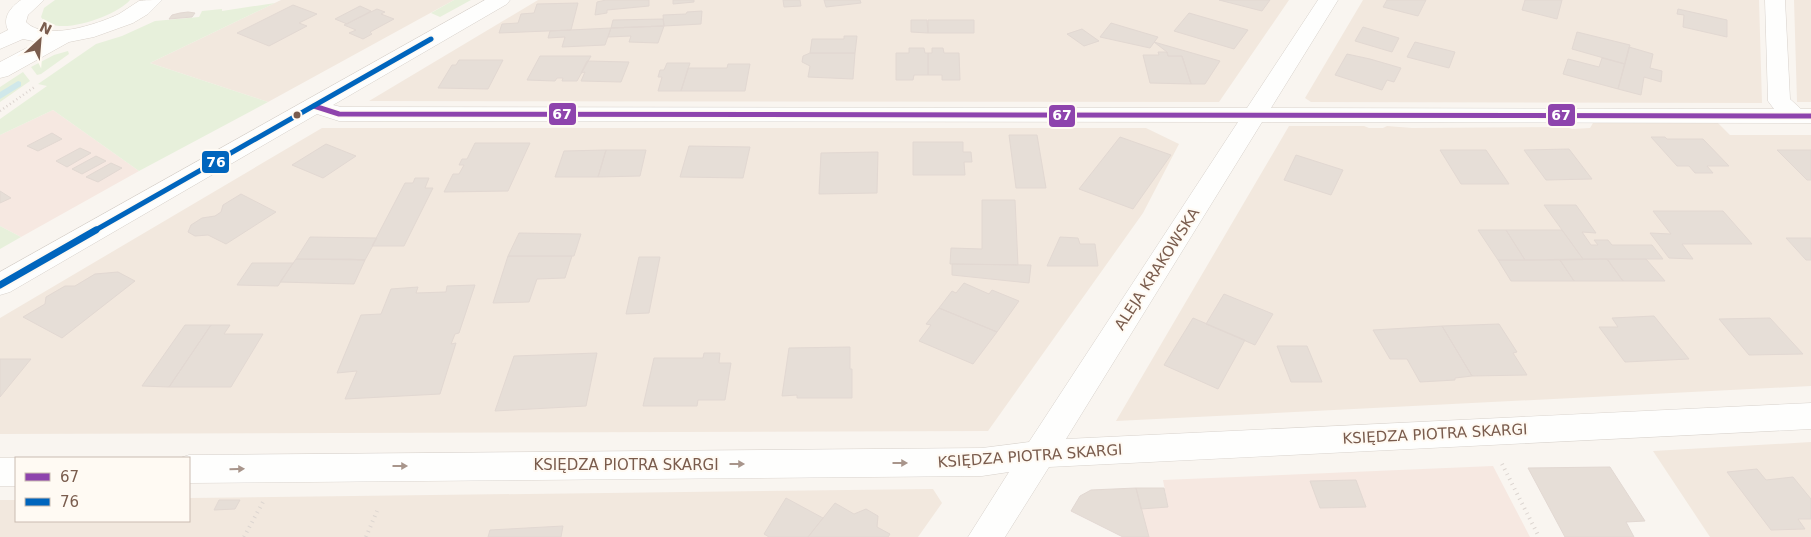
<svg xmlns="http://www.w3.org/2000/svg" width="1811" height="537" viewBox="0 0 1811 537" font-family="'DejaVu Sans',sans-serif">
<style>
.residential{fill:#f2e8de}
.commercial{fill:#f6e8e1}
.green{fill:#e7f0db}
.lines{fill:none;stroke-linecap:round;stroke-linejoin:round}
.stream{fill:#d0e8ea;fill-rule:evenodd}
.building{fill:#e6ded7;stroke:#e2d8d2}
.street-casing{stroke:#d7d1cb;stroke-width:1}
.secondary-casing{stroke:#d9d2cb;stroke-width:1}
.path-far1{stroke:#dcd5d0;stroke-width:2.5;stroke-dasharray:1 3;stroke-linecap:butt}
.path{stroke:#dcd5d0;stroke-width:4;stroke-dasharray:1 4.5;stroke-linecap:butt}
.street{fill:#fefefd;fill-rule:evenodd}
.secondary{fill:#fefefd;fill-rule:evenodd}
.bus-1-casing{stroke:#fffaf3;stroke-width:8}
.bus-2-far1-casing{stroke:#fffaf3;stroke-width:8}
.bus-2-casing{stroke:#fffaf3;stroke-width:11}
.bus-1{stroke:#8e44ad;stroke-width:5}
.bus-2-far1{stroke:#0065bd;stroke-width:5}
.bus-2{stroke:#0065bd;stroke-width:7}
.oneway{fill:#a8958b}
.bus-dot{fill:#7a5c4d;stroke:#fffaf3;stroke-width:2}
.labels{text-anchor:middle;stroke-width:4;stroke-linejoin:round;paint-order:stroke}
.street-label{font-size:15px;fill:#7a5c4d;stroke:#fffaf3}
.line-badge{stroke:#fffaf3;stroke-width:2}
.badge-label{font-size:14px;text-anchor:middle;font-weight:bold;fill:#fff}
</style>
<rect width="100%" height="100%" fill="#f9f5f0"/>
<path class="residential" d="M281 0H454L268 102 150 63Z
M538 0H1289L1219 102 369 101Z
M1363 0H1759L1762 103 1311 102 1305 98Z
M1794 0H1811V102H1797Z
M1593 123H1718L1730 135H1811V386L1116 421 1289 126H1364L1369 128H1383L1387 126 1412 128 1566 127 1572 129 1590 128Z
M322 128H1146L1179 144 1143 213 988 431 0 434V318Z
M1811 442V537H1710L1653 451Z
M933 489 942 503 918 537H0V500H16V521H189V498Z"/>
<path class="commercial" d="M53 110 139 171 21 237 0 226V135Z
M1493 466 1530 537H1149L1141 509 1168 506 1163 480Z"/>
<path class="green" d="M55 0H130C117 16 54 39 41 17L44 8Z
M454 0H471L440 17 431 13Z
M275 3 150 63 268 102 139 171 53 110 0 135V119L47 86 38 84 96 44 122 36 155 21 199 17 202 11 222 9V11Z
M68 51 69 54 41 74 37 75 31 67 54 55Z
M23 72 30 81 0 102V87Z
M0 226 21 237 0 249Z"/>
<g class="lines">
<path class="stream" d="M18 81 21 82V86L0 99V92Z"/>
</g>
<path class="building" d="M606 0H649V6L607 10V13L595 15 597 2Z
M673 0H694V2L673 4Z
M783 0H800L801 6 784 7Z
M824 0H860L861 3 826 7Z
M1219 0H1270L1262 11Z
M1387 0H1426L1418 16 1383 7Z
M1525 0H1562L1557 19 1522 10Z
M578 3 571 30 499 33 502 24 518 23 521 14 534 13 537 4Z
M293 5 317 14 299 23 307 26 269 46 237 33Z
M360 6 371 11 347 24 335 19Z
M377 9 385 12 381 14 394 19 370 32 372 34 363 39 349 33 356 30 344 25Z
M1678 9 1727 20V37L1683 27 1684 15 1677 14Z
M702 11 701 24 664 26 663 15 686 14 687 12Z
M180 13 188 12 195 13 192 17 169 19 172 15Z
M1189 13 1248 30 1234 49 1174 31Z
M663 19 664 26 611 28 613 20Z
M911 20H927L928 33 911 32Z
M928 20H974V33H928Z
M1111 23 1158 37 1150 48 1100 37Z
M664 26 658 43 629 42 631 36 608 37 611 28Z
M1363 27 1399 38 1392 52 1355 41Z
M611 28 605 45 562 47 565 37 548 38 550 31Z
M1082 29 1099 41 1084 46 1067 34Z
M1577 32 1630 45 1625 64 1572 49Z
M844 36H857L855 53H810L812 39H844Z
M1154 42 1220 61 1205 84H1191L1182 56H1168L1167 52Z
M1415 42 1455 52 1449 68 1407 57Z
M1629 47 1653 54 1650 68 1662 71 1661 82 1644 77 1641 95 1618 89Z
M909 48H924L925 53H928V75H914L913 80H896V53H909Z
M932 48H943L944 53H959L960 80H942V75H928V53H932Z
M1158 52H1167L1168 56H1182L1191 84 1150 83 1143 55H1159Z
M810 53H855L853 79 808 77 810 66 802 62 803 56Z
M1347 54 1370 59 1401 68 1394 82 1387 80 1382 90 1335 75Z
M540 56H591L577 81H562L563 78H557L555 81 527 80Z
M1602 58 1625 64 1618 89 1563 74 1568 59 1599 67Z
M459 60H503L488 89 438 88 452 65H456Z
M587 61 629 62 621 82 581 81 585 72 581 73Z
M667 63H690L681 91H658L662 77H658L660 70H664Z
M728 64H750L745 91H681L688 68H727Z
M52 133 62 139 38 151 27 146Z
M1009 135H1037L1046 188H1016Z
M1120 137 1171 155 1133 209 1079 189Z
M1651 137H1665L1667 139H1703L1729 166H1707L1713 173H1695L1689 166H1677Z
M913 142H963V152H971L972 162H964L965 175H913Z
M475 143H530L508 191 444 192 453 174H459L464 165H459L462 159H467Z
M326 144 356 156 323 178 292 165Z
M689 146 750 147 743 178 680 177Z
M80 148 91 153 67 167 56 161Z
M1569 149 1592 179 1546 180 1524 150Z
M606 150 598 177H555L564 151Z
M606 150H646L640 176 598 177Z
M1440 150H1486L1509 184H1461Z
M1777 150H1811V180H1807Z
M878 152 877 193 819 194 821 153Z
M1296 155 1343 170 1331 195 1284 180Z
M96 156 106 161 82 174 72 169Z
M111 163 122 168 98 182 86 177Z
M415 178H429L425 188H433L404 246H372L405 183H413Z
M0 191 11 198 0 203Z
M241 194 276 212 226 244 208 235 195 236 188 232 191 225 202 218 215 216 221 212 223 205Z
M982 200H1015L1018 265 950 264 951 248 982 249Z
M1544 205H1576L1596 233 1582 232 1591 245H1598L1594 240H1608L1612 245H1652L1663 259H1583Z
M1653 211H1723L1752 244H1682L1693 259 1669 258 1650 233 1671 234Z
M1478 230H1506L1525 260H1498Z
M1506 230H1562L1583 259 1525 260Z
M519 233 581 234 574 256H508Z
M310 237 377 238 365 260 296 259Z
M1060 237 1078 238 1080 244H1095L1098 266H1047Z
M1786 238H1811V260H1806Z
M508 256H572L565 278 537 279 529 302 493 303Z
M639 257H660L649 313 626 314Z
M296 259H348L365 260 354 284 280 282Z
M1607 259H1646L1665 281H1623Z
M1607 259 1623 281H1574L1560 260Z
M1498 260H1560L1574 281H1511Z
M252 263H293L278 286 237 285Z
M952 264 1031 265 1029 283 952 275Z
M118 272 135 281 62 338 23 317 45 304 46 297 65 286H75L95 274Z
M964 283 989 294 992 290 1019 301 997 332 939 308 952 291 956 293Z
M475 285 459 333 455 334 451 344 456 343 440 394 345 399 357 371 337 373 361 315 381 314 391 289 418 287 416 293 446 292 447 286Z
M1224 294 1273 314 1255 345 1206 324Z
M939 308 997 332 973 364 919 341 931 325 926 324Z
M1654 316 1689 359 1625 362 1599 327H1618L1612 318Z
M1193 318 1245 340 1218 389 1164 365Z
M1770 318 1803 354 1749 355 1719 319Z
M1499 324 1517 352 1513 353 1527 375 1472 376 1442 326Z
M185 325H211L169 387 142 386Z
M211 325H230L224 334H263L231 387H169Z
M1442 326 1472 376 1455 378V380L1420 382 1407 359H1390L1373 330Z
M1277 346H1307L1322 382H1291Z
M850 347V369H852V398H797V395L782 396 789 348Z
M597 353 586 406 495 411 514 356Z
M704 353H720L719 363H731L725 400H698L697 406H643L654 358H703Z
M0 359H31L0 397Z
M1610 467 1645 521 1626 522 1634 537H1565L1528 468Z
M1757 469 1766 480 1793 477 1811 499V519H1798L1805 529 1771 530 1727 472Z
M1356 480 1366 507 1320 508 1310 481Z
M1136 488 1149 537H1123L1071 511 1080 496 1091 490Z
M1136 488H1164L1168 507 1141 509Z
M786 498 823 518 808 537H769L764 534Z
M219 500H240L235 509 214 510Z
M835 503 854 514 866 509 878 516 877 527 890 534 888 537H808Z
M563 526 561 537H488L490 530Z"/>
<g class="lines">
<g class="street-casing">
<path id="street" d="M485 0H510L507 4 333 105 341 107 1247 108 1318 0H1338L1271 108 1774 109 1768 101 1765 0H1785L1790 99 1801 109H1811V123L1262 122 1066 439 1811 403V429L1049 467 1005 537H968L1009 472 982 476 189 483V458H180L189 455 982 448 1029 442 1238 122 339 121 317 114 10 292 0 295V272Z
M0 458H17L16 486H0Z"/>
</g>
<g class="secondary-casing">
<path id="secondary" d="M21 0H44L28 15 26 22C45 42 98 24 119 14 126 10 132 5 139 1 144 0 155 0 162 0L148 14 133 23 94 37 69 42 8 76 0 78V62L38 42 23 39 0 49V34L8 30C2 17 11 7 21 0Z"/>
</g>
<path class="path-far1" d="M0 111 36 86"/>
<path class="path" d="M1502 464 1539 537
M244 537 263 502
M366 537 377 511"/>
<use href="#street" class="street"/>
<use href="#secondary" class="secondary"/>
<g class="bus-1-casing">
<path id="bus-1" d="M314 106 339 114 1811 116"/>
</g>
<g class="bus-2-far1-casing">
<path id="bus-2-far1" d="M94 231 431 39"/>
</g>
<g class="bus-2-casing">
<path id="bus-2" d="M0 285 96 230"/>
</g>
<use href="#bus-1" class="bus-1"/>
<use href="#bus-2-far1" class="bus-2-far1"/>
<use href="#bus-2" class="bus-2"/>
</g>
<defs><path id="oneway-solid" d="M-6-.8H1V-3.2L6.5 0L1 3.2V.8H-6Z" transform="scale(1.25)"/></defs>
<g class="oneway">
<use href="#oneway-solid" transform="translate(900 463)"/>
<use href="#oneway-solid" transform="translate(737 464)"/>
<use href="#oneway-solid" transform="translate(400 466)"/>
<use href="#oneway-solid" transform="translate(237 469) rotate(-1)"/>
</g>
<circle class="bus-dot" cx="297" cy="115" r="4.5"/>
<g class="labels">
<g class="street-label">
<text transform="translate(1157 269) rotate(-57)" y="5">ALEJA KRAKOWSKA</text>
<text transform="translate(1435 434) rotate(-3)" y="5">KSIĘDZA PIOTRA SKARGI</text>
<text transform="translate(1030 456) rotate(-4)" y="5">KSIĘDZA PIOTRA SKARGI</text>
<text x="626" y="470">KSIĘDZA PIOTRA SKARGI</text>
</g>
</g>
<g class="line-badge">
<rect x="548" y="102" width="29" height="24" rx="5" fill="#8e44ad"/>
<rect x="1547" y="103" width="29" height="24" rx="5" fill="#8e44ad"/>
<rect x="1048" y="104" width="28" height="24" rx="5" fill="#8e44ad"/>
<rect x="201" y="150" width="29" height="24" rx="5" fill="#0065bd"/>
</g>
<g class="badge-label">
<text x="562" y="119">67</text>
<text x="1561" y="120">67</text>
<text x="1062" y="120">67</text>
<text x="216" y="167">76</text>
</g>
<rect x="15" y="457" width="175" height="65" fill="#fffaf3" stroke="#cabbb1"/>
<rect x="25" y="473" width="25" height="8" fill="#8e44ad" stroke="#cabbb1"/>
<text x="60" y="482" font-size="15" fill="#7a5c4d">67</text>
<rect x="25" y="498" width="25" height="8" fill="#0065bd" stroke="#cabbb1"/>
<text x="60" y="507" font-size="15" fill="#7a5c4d">76</text>
<g transform="translate(40 40) rotate(26)" stroke="#fffaf3" stroke-width="4" paint-order="stroke">
<path d="M0-4L9 19L0 12L-9 19Z" fill="#7a5c4d"/>
<text y="-8" font-size="14" font-weight="bold" text-anchor="middle" fill="#7a5c4d">N</text>
</g>
</svg>
